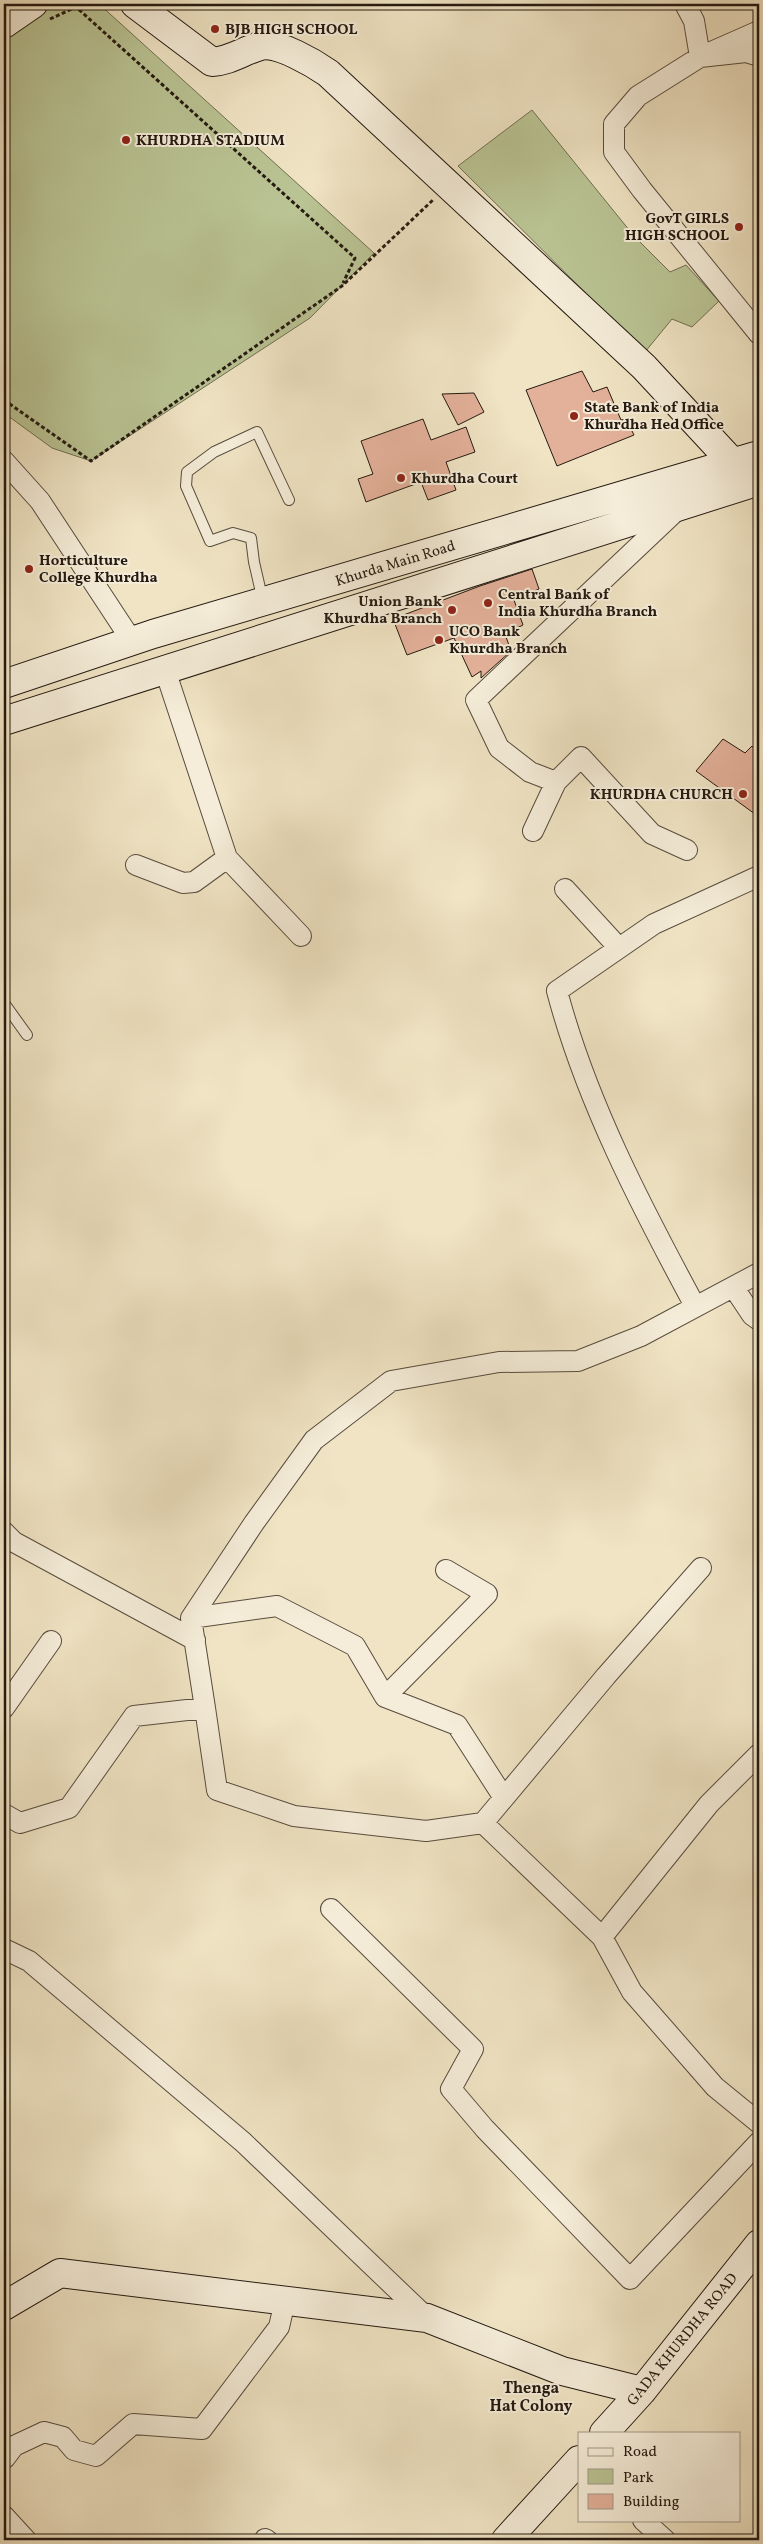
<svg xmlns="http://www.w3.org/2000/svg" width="763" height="2544" viewBox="0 0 763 2544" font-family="Vollkorn,serif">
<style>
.green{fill:#bac494;stroke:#6f6f52}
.building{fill:#e3b099;stroke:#241a11}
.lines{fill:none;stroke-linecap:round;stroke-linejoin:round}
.lane-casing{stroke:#574c3e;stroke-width:12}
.street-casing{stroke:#574c3e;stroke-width:22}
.secondary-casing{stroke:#241a11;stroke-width:30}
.path{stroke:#241a11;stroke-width:3;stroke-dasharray:4 2.5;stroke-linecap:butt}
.lane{stroke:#f5edd9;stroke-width:10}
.street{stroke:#f5edd9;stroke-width:20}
.secondary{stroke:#f5edd9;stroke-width:28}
.poi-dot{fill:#8f2418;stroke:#f5edd9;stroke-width:2}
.labels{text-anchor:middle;stroke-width:4;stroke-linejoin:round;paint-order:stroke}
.poi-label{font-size:15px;font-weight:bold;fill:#241a11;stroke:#f5edd9;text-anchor:start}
.street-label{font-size:15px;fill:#241a11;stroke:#f5edd9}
.neighbourhood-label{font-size:16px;font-weight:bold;fill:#241a11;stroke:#f5edd9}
</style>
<rect width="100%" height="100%" fill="#f0e4c4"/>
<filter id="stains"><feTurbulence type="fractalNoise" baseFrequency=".004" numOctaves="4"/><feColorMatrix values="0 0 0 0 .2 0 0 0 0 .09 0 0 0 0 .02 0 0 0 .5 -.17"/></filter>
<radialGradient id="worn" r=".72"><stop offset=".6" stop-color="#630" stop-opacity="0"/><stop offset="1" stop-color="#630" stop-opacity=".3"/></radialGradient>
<path class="green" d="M53 4H99L374 253 310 318 91 461 52 448 4 413V27Z
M532 110 634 236 670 272 686 265 719 301 692 327 672 319 645 352 458 166Z"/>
<path class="building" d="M582 371 593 392 607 387 621 420 626 419 634 435 557 466 526 390Z
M474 393 484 412 458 425 442 394Z
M423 419 431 440 466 427 475 452 446 462 456 490 428 500 421 482 366 502 358 479 373 474 361 441Z
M532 569 539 589 514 600 523 625 505 634 511 651 481 678V671L472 677 454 638 407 655 393 619 480 586Z
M723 739 745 753 752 746 759 755V817L696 771Z"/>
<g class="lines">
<g class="lane-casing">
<path id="lane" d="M263 601 254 562 251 538 233 533 210 541 186 486 187 472 214 452 257 432 289 500
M4 1003 27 1035"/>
</g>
<g class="street-casing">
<path id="street" d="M685 4 694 21 700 57 759 31
M759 56 746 52 700 57 638 96 614 124V152L642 190 759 334
M4 461 40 501 132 641
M165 670 227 858 301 936
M556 782 581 757 652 834 687 850
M533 831 556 782 530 772 499 748 476 700 677 510
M136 865 183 883 194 882 227 858
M565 889 619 948
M734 1288 752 1315 759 1320
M695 1306C641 1206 586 1101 557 991L654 924 759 876
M4 1532 14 1542 195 1640
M191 1618 277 1606 355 1646 385 1697 457 1725 504 1798
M385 1697 487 1594 446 1570
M4 1708 51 1641
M205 1708 191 1618 254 1523 314 1440 391 1381 499 1362 578 1361 641 1336 759 1273
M4 1814 20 1823 69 1808 134 1716 205 1708 217 1790 294 1816 426 1831 483 1823 602 1937 632 1992 715 2087 759 2123
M483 1823 606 1676 701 1568
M331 1909 473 2049 451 2089 485 2129 630 2279 759 2142
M602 1937 709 1804 759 1754
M4 1949 29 1961 243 2142 427 2318
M5 2458 14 2446 44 2432 63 2437 74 2450 96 2456 133 2424 202 2429 279 2327 285 2301
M4 2516 26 2540
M643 2520 665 2540
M265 2539 267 2540"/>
</g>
<g class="secondary-casing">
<path id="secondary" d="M135 4 212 62C230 61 243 51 260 46 277 41 315 64 328 73L644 367 734 464
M4 24 33 4
M4 684 153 634 759 455
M4 721 759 481
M4 2306 60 2273 427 2318 562 2371 642 2391
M604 2433 642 2391 759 2244
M506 2540 579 2460"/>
</g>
<path class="path" d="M50 19 76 7 355 258 343 283
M4 400 91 461 342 286 434 199"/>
<use href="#lane" class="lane"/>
<use href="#street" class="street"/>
<use href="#secondary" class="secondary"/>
</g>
<g class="poi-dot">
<circle cx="215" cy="29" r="5"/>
<circle cx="126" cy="140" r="5"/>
<circle cx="739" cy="227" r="5"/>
<circle cx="574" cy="416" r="5"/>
<circle cx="401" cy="478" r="5"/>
<circle cx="29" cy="569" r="5"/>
<circle cx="488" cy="603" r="5"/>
<circle cx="452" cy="610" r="5"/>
<circle cx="439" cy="640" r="5"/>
<circle cx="743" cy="794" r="5"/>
</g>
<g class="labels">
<g class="poi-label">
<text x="225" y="34">BJB HIGH SCHOOL</text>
<text x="136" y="145">KHURDHA STADIUM</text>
<text x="729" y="223" text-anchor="end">GovT GIRLS<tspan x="729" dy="17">HIGH SCHOOL</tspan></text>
<text x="584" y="412">State Bank of India<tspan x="584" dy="17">Khurdha Hed Office</tspan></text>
<text x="411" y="483">Khurdha Court</text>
<text x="39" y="565">Horticulture<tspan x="39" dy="17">College Khurdha</tspan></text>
<text x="498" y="599">Central Bank of<tspan x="498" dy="17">India Khurdha Branch</tspan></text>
<text x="442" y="606" text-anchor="end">Union Bank<tspan x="442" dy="17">Khurdha Branch</tspan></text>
<text x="449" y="636">UCO Bank<tspan x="449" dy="17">Khurdha Branch</tspan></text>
<text x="733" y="799" text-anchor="end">KHURDHA CHURCH</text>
</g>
<g class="street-label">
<text transform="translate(395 563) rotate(-17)" y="5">Khurda Main Road</text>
<text transform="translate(682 2339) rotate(-51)" y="5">GADA KHURDHA ROAD</text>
</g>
<g class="neighbourhood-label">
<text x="531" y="2393">Thenga<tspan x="531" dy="18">Hat Colony</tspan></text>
</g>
</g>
<rect width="763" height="2544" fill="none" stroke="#f0e4c4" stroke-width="20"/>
<rect x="5" y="5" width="753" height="2534" fill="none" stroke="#241a11" stroke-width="2.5"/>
<rect x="10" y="10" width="743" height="2524" fill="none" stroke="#241a11"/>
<rect x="578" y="2432" width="162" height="90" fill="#f5edd9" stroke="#a19989"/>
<rect x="588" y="2448" width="25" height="8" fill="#f5edd9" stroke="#a19989"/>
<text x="623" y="2456" font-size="15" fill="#241a11">Road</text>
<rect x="588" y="2469" width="25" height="15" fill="#bac494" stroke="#a19989"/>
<text x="623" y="2482" font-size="15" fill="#241a11">Park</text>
<rect x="588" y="2494" width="25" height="15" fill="#e3b099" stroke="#a19989"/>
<text x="623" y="2506" font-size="15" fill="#241a11">Building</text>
<rect width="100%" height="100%" filter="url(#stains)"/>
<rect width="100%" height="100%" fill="url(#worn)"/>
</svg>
